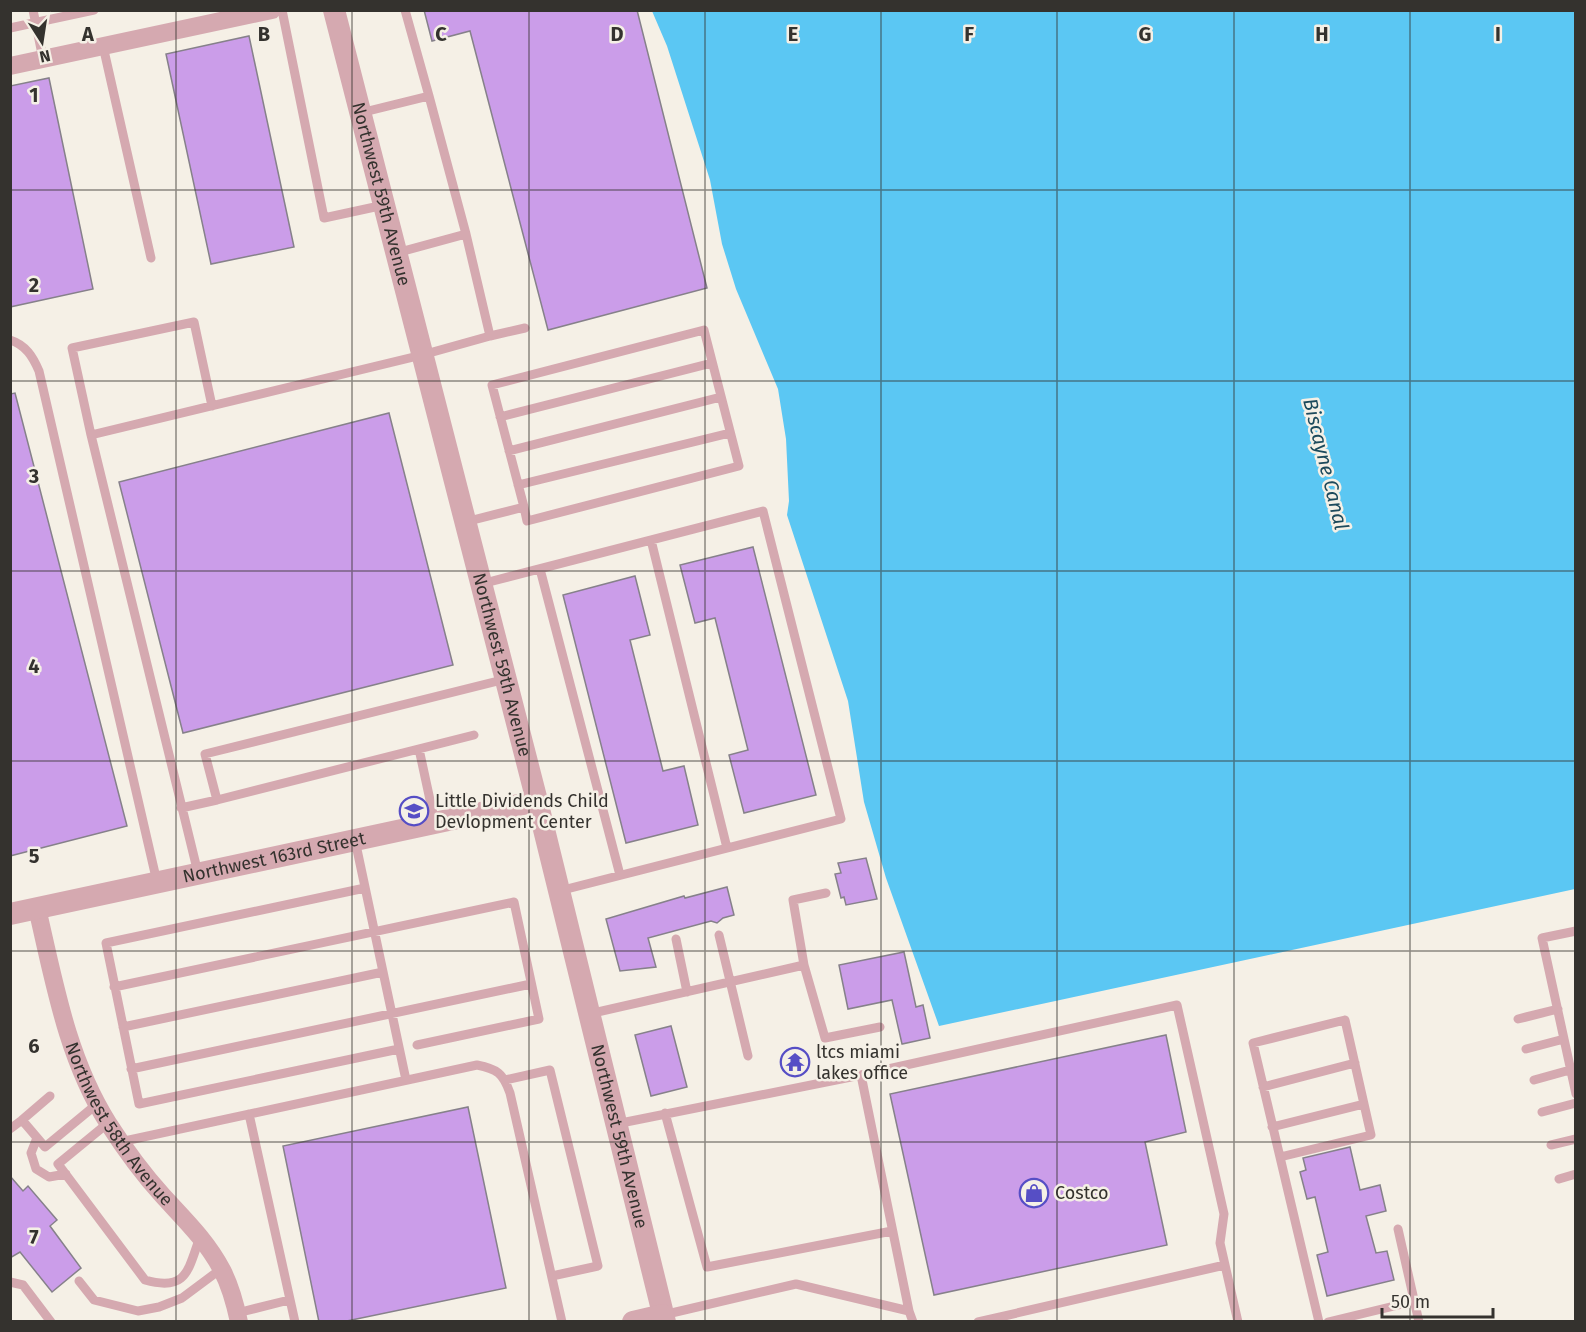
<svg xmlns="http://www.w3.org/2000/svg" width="1586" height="1332" viewBox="0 0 1586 1332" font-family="'Fira Sans',sans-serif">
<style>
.water{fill:#5bc7f3}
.building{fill:#cb9de9;stroke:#86818a;stroke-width:1.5}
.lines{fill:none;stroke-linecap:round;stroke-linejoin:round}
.service{stroke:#d5a9b0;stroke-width:9}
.minor{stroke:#d5a9b0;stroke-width:18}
.tertiary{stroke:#d5a9b0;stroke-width:22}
.grid{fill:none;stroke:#34322e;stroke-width:1.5;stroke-opacity:0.55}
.labels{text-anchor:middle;stroke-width:5;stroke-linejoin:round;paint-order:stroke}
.street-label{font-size:18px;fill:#34322e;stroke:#f5f0e6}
.poi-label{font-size:18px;fill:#34322e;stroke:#f5f0e6;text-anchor:start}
.water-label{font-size:20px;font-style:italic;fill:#1c4a5c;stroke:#f5f0e6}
.grid-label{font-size:20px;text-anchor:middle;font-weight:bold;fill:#34322e;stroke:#f5f0e6;stroke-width:5;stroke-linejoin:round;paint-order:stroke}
</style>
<rect width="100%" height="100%" fill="#f5f0e6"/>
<path class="water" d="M652 11H1575V889L939 1026 886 878 864 802 848 701 787 515 789 501 786 439 778 389 736 289 722 244 710 180 667 46Z"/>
<path class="building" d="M424 10H637L707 288 548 330 470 31 432 41Z
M249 36 294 247 211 264 166 54Z
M49 78 93 289 10 307V86Z
M15 393 127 826 10 856V394Z
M389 413 453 665 183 733 119 482Z
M753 547 816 795 744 813 729 755 748 750 715 618 695 623 680 565Z
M635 576 650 635 630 640 663 771 684 766 698 825 626 843 563 595Z
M866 858 877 899 846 905 844 897 841 898 835 874 841 873 838 863Z
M727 887 734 915 723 918 717 923 711 921 648 938 656 967 620 971 606 919 684 896 685 898Z
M904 952 916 1007 923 1005 930 1038 902 1044 892 1000 848 1009 839 965Z
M671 1026 687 1087 651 1096 635 1035Z
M1166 1035 1186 1132 1145 1142 1167 1245 934 1295 890 1094Z
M468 1107 506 1288 342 1322H319L283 1146Z
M1350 1147 1360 1190 1380 1185 1386 1211 1366 1216 1376 1253 1387 1251 1394 1280 1327 1296 1317 1255 1328 1252 1315 1197 1307 1199 1300 1172 1306 1170 1303 1158Z
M10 1176 23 1191 28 1186 57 1220 50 1226 81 1268 52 1292 20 1252 10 1258Z"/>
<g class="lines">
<path class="service" d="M33 10 43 59
M282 10 324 218 384 205
M405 10 429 96
M10 28 94 10
M103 46 151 258
M396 253 466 234
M490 336 525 328
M10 340C26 345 33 357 39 371L157 882
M500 417 712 363
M91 435 72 348 194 322 212 406
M509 451 721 397
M518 485 730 433
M465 522 524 507 492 385 704 330 739 466 527 521 524 507
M651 540 727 848
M540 569 620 875
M481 584 763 511 841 819 559 891
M474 735 217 800 205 754 506 679
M419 749 435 823
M181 808 217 800
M355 840 406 1080
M198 873 91 435 422 355 490 336 466 234 429 96 360 113
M365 888 106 943 139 1104 399 1049
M1576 931 1542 938 1576 1094
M719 935 748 1056
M676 939 687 992
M804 965 793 900 826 893
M114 987 514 902 539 1019 417 1045
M589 1014 804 965 825 1038 880 1027
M1518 1019 1558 1009
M123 1027 383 972
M1526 1049 1564 1039
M131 1069 531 984
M861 1075 1177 1005 1224 1214 1220 1243 1238 1322
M505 1080 550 1070 598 1266 552 1276
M1534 1080 1570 1070
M1263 1087 1355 1063
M1542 1112 1576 1103
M665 1113 707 1267 892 1231
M249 1114 295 1322
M22 1120 50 1096
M108 1123 58 1164 145 1280C187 1292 188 1270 200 1237
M616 1124 861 1075 909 1311 913 1322
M1272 1127 1364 1104
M10 1129 22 1120 45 1147 97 1104
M37 1138 31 1153 36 1169 49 1177 66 1174
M120 1142 477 1065C497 1069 503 1073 510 1093L562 1322
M1551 1145 1576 1139
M1280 1157 1371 1135 1345 1020 1253 1043 1319 1322
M1559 1179 1576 1174
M1398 1229 1419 1322
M79 1281 94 1300 138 1311 159 1307 182 1298 221 1269
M10 1282 23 1285 51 1322
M237 1313 289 1300
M663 1315 796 1284 909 1311
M978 1322 1225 1265
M1328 1322 1415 1301"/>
<g class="minor">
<path d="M10 66 272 10"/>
<path id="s1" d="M37 908C54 981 67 1058 108 1123 124 1148 142 1173 163 1196 184 1219 207 1241 222 1270 231 1287 235 1303 239 1322"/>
</g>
<g class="tertiary">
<path id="s2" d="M334 10 537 801 665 1322"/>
<path id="s3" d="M10 914 537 801"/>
<path d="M633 1322 663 1315"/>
</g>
</g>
<path class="grid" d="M176 10V1322M352 10V1322M529 10V1322M705 10V1322M881 10V1322M1057 10V1322M1234 10V1322M1410 10V1322M10 190H1576M10 381H1576M10 571H1576M10 761H1576M10 951H1576M10 1142H1576"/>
<defs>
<g id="school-ring" transform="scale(1.5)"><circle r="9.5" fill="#f5f0e6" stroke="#564ec5" stroke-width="1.5"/><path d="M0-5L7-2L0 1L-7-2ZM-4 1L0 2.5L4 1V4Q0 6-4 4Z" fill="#564ec5"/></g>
<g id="temple-ring" transform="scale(1.5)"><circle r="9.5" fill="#f5f0e6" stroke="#564ec5" stroke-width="1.5"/><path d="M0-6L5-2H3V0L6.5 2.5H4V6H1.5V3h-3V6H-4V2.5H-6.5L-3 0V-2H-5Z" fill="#564ec5"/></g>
<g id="shop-ring" transform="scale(1.5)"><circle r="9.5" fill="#f5f0e6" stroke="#564ec5" stroke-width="1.5"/><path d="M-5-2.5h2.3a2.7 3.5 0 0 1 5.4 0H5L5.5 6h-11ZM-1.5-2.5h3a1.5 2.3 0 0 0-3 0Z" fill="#564ec5"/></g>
</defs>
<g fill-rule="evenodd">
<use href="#school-ring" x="414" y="811"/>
<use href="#temple-ring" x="795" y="1062"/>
<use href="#shop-ring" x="1034" y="1193"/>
</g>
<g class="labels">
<g class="street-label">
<text dy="6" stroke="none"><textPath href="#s2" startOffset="190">Northwest 59th Avenue</textPath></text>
<text dy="6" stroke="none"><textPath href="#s2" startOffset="676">Northwest 59th Avenue</textPath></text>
<text dy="6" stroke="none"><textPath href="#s3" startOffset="270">Northwest 163rd Street</textPath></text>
<text dy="6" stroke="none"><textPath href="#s1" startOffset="234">Northwest 58th Avenue</textPath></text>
<text dy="6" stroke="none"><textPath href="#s2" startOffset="1162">Northwest 59th Avenue</textPath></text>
</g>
<g class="poi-label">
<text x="435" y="807">Little Dividends Child<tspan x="435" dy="21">Devlopment Center</tspan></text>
<text x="816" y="1058">ltcs miami<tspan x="816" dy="21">lakes office</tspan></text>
<text x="1055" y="1199">Costco</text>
</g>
<g class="water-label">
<text transform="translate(1326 464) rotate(76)" y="7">Biscayne Canal</text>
</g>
</g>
<g class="grid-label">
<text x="88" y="41">A</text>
<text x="264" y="41">B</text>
<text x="441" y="41">C</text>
<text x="617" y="41">D</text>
<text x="793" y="41">E</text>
<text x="969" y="41">F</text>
<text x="1145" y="41">G</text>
<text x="1322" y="41">H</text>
<text x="1498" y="41">I</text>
<text x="34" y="102">1</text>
<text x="34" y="292">2</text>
<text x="34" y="483">3</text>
<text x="34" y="673">4</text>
<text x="34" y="863">5</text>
<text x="34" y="1053">6</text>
<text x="34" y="1244">7</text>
</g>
<rect width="1586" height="1332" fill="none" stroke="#34322e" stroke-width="24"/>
<g transform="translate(42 42) rotate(168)" stroke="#f5f0e6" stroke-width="4.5" paint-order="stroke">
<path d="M0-4.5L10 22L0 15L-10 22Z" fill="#34322e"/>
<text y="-9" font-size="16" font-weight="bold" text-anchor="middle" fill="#34322e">N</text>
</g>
<path d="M1382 1308v9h111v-9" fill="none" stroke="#34322e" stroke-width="3"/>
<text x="1391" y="1308" font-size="18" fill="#34322e" stroke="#f5f0e6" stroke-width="4.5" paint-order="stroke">50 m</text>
</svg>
